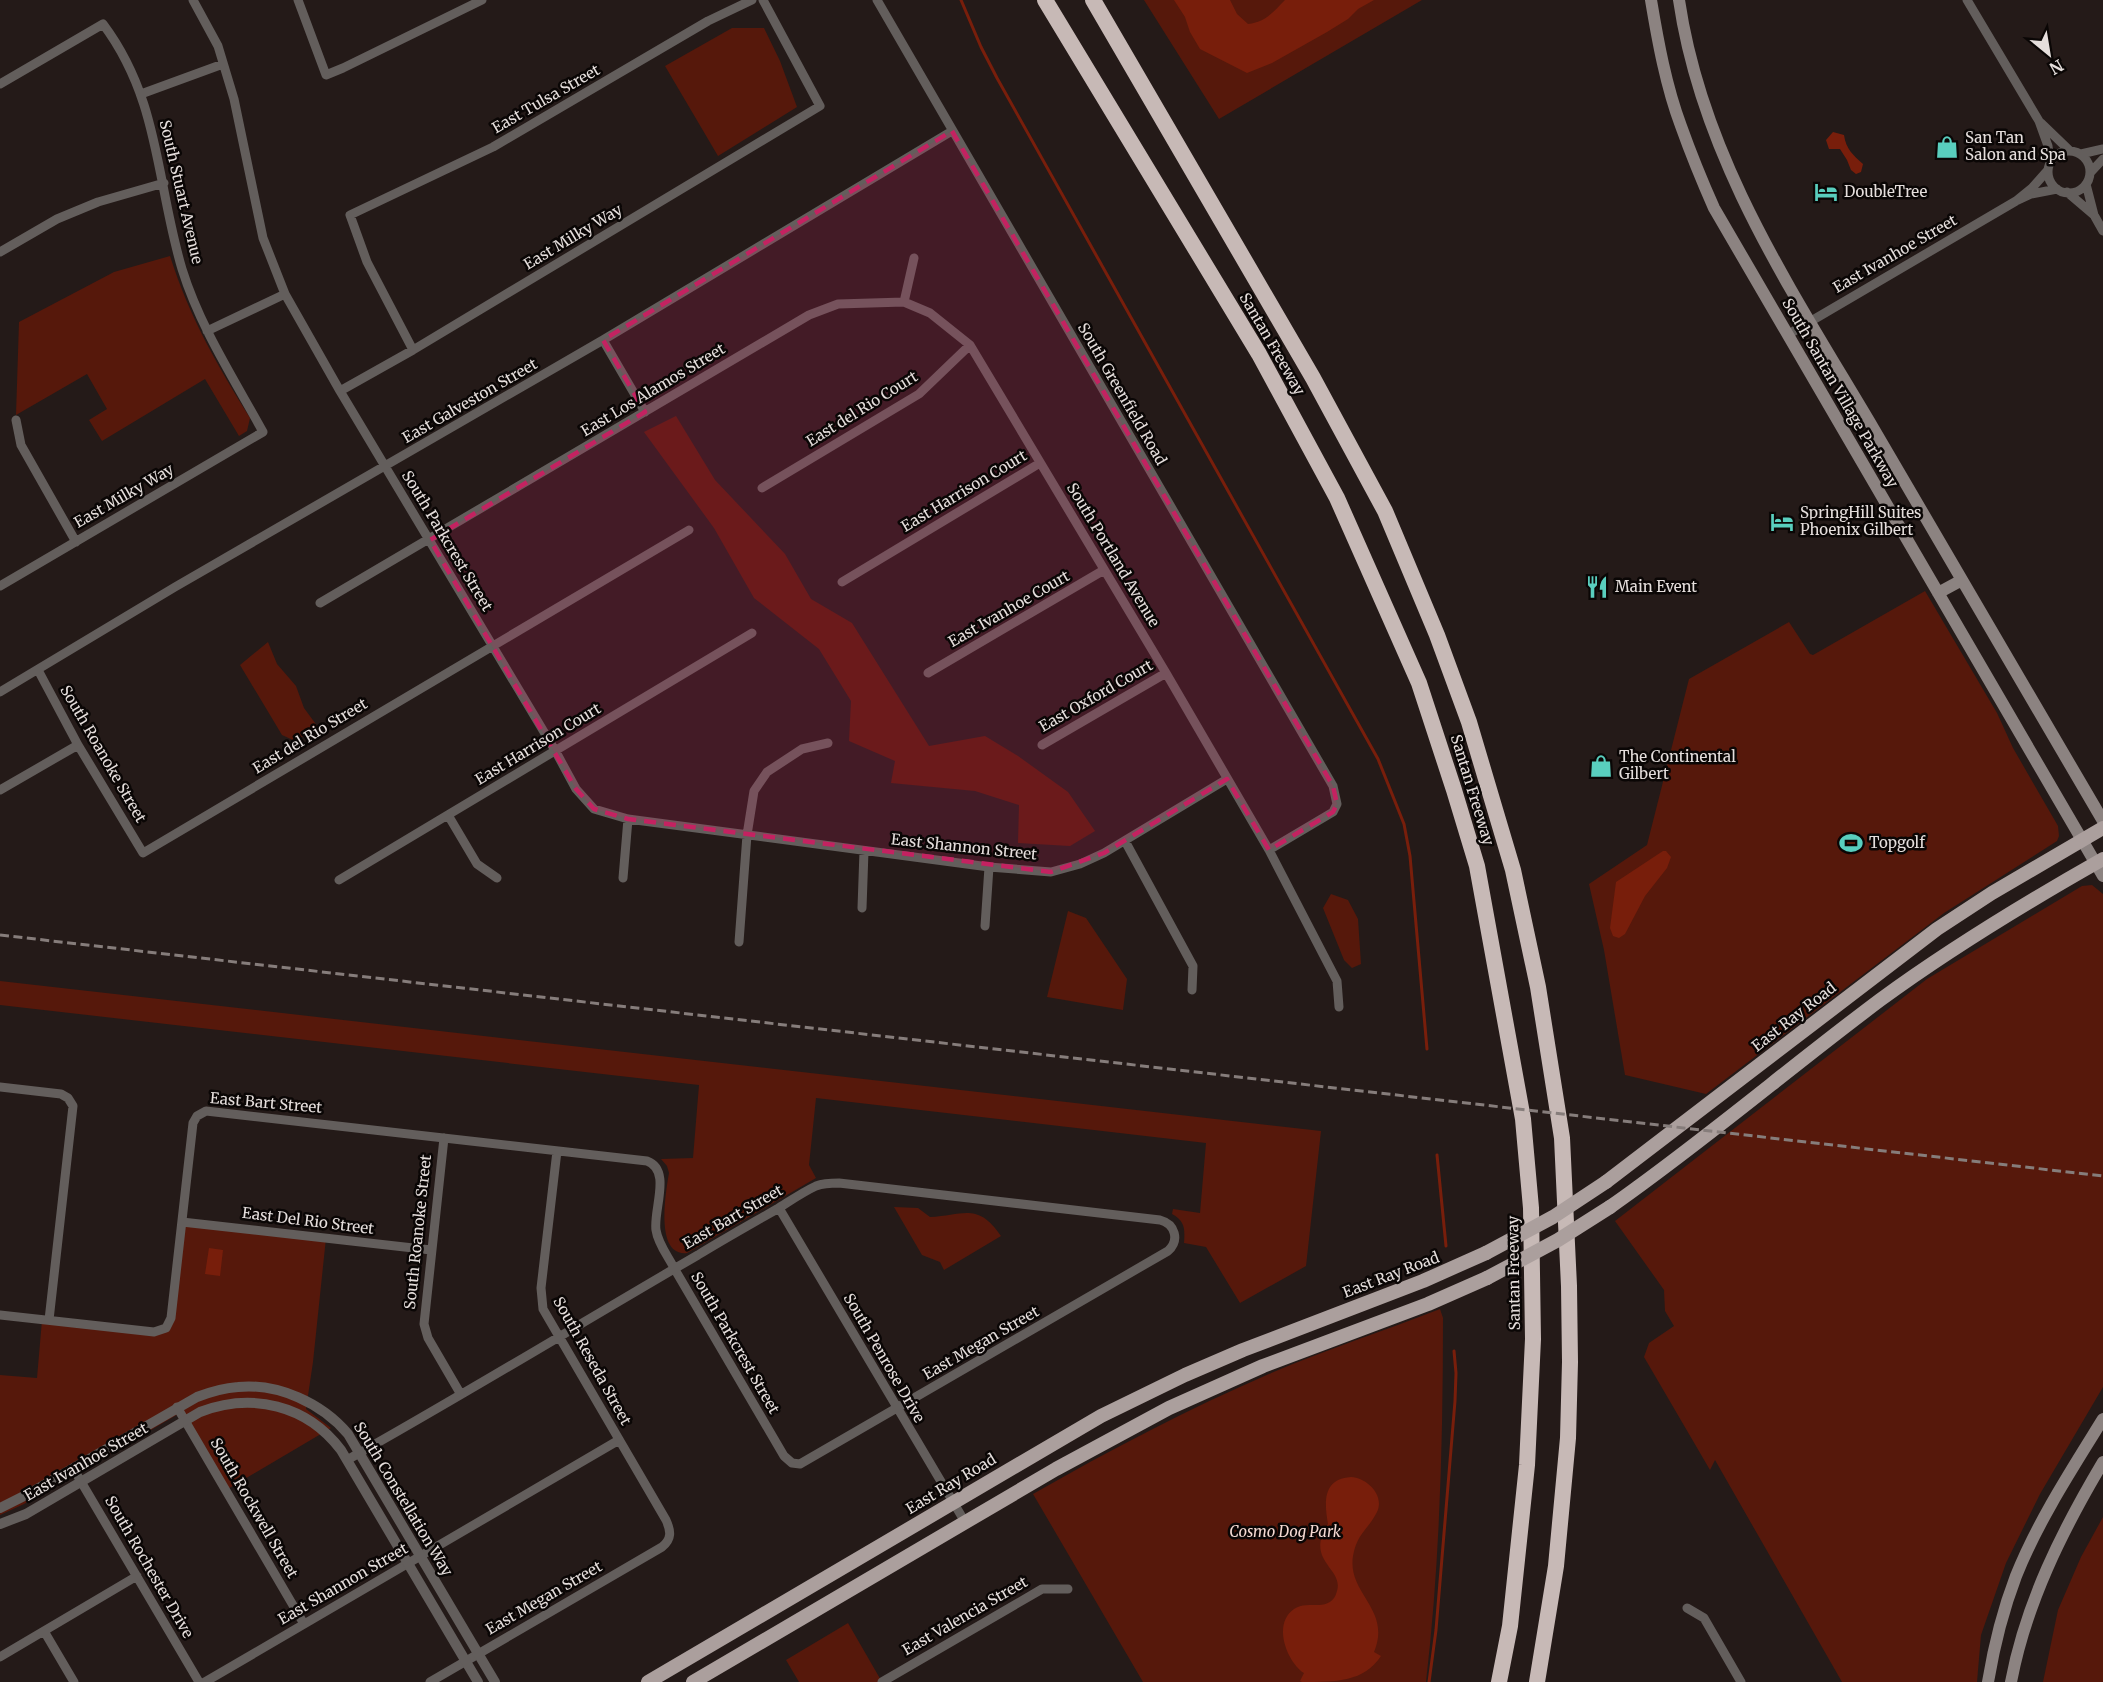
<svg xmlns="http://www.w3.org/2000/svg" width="2103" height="1682" viewBox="0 0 2103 1682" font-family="Merriweather,serif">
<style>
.green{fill:#56180b}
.water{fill:#781e0b}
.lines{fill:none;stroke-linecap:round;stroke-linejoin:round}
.stream{stroke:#781e0b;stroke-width:3}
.minor{stroke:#635e5c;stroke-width:9}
.tertiary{stroke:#635e5c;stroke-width:10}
.secondary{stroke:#8c8381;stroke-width:12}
.primary{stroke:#ab9f9d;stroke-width:14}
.motorway{stroke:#c7b9b6;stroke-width:16}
.rail{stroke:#867d7b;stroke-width:3;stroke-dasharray:9 4.5;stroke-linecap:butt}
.primary-bridge{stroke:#ab9f9d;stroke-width:14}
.marked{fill:#c42261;fill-opacity:0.2;stroke:#c42261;stroke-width:4.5;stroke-dasharray:12 8;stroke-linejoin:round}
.labels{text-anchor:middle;stroke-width:5;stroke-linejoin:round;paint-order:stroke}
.street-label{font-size:15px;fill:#e5dedc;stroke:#0a0605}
.poi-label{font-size:15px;fill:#e5dedc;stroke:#0a0605;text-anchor:start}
.park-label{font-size:15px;font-style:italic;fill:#f4d9d2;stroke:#0a0605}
</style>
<rect width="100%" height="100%" fill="#241a18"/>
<path class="green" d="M1144 0H1422L1219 119Z
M732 28H764L780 61 797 107 718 156 665 66Z
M170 256C189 316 217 365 250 418L247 431 239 436 205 379 102 441 89 420 107 409 87 374 16 415 19 322 114 272Z
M676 416 715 480 785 554 811 599 852 623 929 746 985 736 1018 756 1068 792 1095 831 1070 846 1018 843 1019 805 975 791 891 783 895 761 849 741 851 701 819 649 754 598 714 528 644 432Z
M1925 591 1997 713 2013 748 2058 826 2059 836 2057 841 1944 913 1706 1094 1625 1075 1604 950 1589 884 1647 845 1689 679 1789 622 1810 654 1813 655Z
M268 642 277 664 296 686 304 708 318 727 295 741 282 735 240 665Z
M2092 885 2103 894V1387L2040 1494 2006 1563 1981 1635 1977 1682H1842L1715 1460 1710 1470 1644 1357 1649 1343 1674 1326 1665 1311 1664 1290 1615 1221 1927 979 2082 886Z
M1331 894 1348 900 1358 919 1361 964 1352 968 1344 960 1323 908Z
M1068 911 1086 918 1127 979 1123 1010 1047 997Z
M0 981 1321 1131 1306 1266 1240 1303 1206 1247 1184 1243C1185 1229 1185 1221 1172 1214L1173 1209 1200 1213 1206 1143 816 1098 809 1165 816 1178 687 1253C654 1257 666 1191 669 1173L667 1166 661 1159 693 1158 699 1085 0 1005Z
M894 1207 918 1208 930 1217C964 1215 978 1202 1001 1236L944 1270 940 1262 922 1255Z
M182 1222 326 1238 313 1362 306 1409 331 1428 226 1490 180 1413 24 1504 0 1515V1375L37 1378 42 1320 154 1332 169 1323Z
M1440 1309 1443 1318C1443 1439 1440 1562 1426 1682H1143L1033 1494C1110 1450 1188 1409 1269 1374 1325 1350 1384 1331 1440 1309Z
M2103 1517V1682H2043L2058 1610 2081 1557Z
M848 1623 882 1682H799L786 1660Z"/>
<path class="water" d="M1174 0H1230L1237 14 1248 24C1266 22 1273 12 1285 0H1374L1358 9 1348 19 1327 32 1272 63 1247 73 1200 49 1190 32 1185 17Z
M1833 132 1844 135C1846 149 1853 155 1863 164L1861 172 1856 174 1851 170 1847 160 1840 149H1829L1826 140Z
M1663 851H1666L1671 857 1667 868 1645 896 1625 934 1619 938 1613 936 1610 928 1616 882Z
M209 1248 223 1250 220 1276 205 1274Z
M1351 1477C1367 1478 1385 1495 1377 1512 1368 1530 1357 1533 1353 1556 1347 1594 1392 1609 1374 1652L1381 1656C1364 1682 1336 1682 1302 1682L1300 1681 1304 1673C1287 1662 1272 1624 1294 1609 1309 1599 1331 1614 1337 1591 1344 1568 1304 1561 1328 1524 1324 1501 1323 1479 1351 1477Z"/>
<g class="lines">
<path class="stream" d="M961 0 981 47 997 78 1378 759 1404 824 1410 856 1427 1049
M1437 1155 1446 1246
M1429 1682 1436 1630 1455 1401 1456 1373 1454 1351"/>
<path class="minor" d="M193 0 218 46 234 99 263 238 285 294 340 391 556 752 576 789 594 809 628 819 989 867 1051 872 1080 864 1104 853 1227 779
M298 0 326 75 343 68 482 0
M877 0 1333 786 1337 804 1333 812 1269 850
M1967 0 2039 121 2048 146 2050 162
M0 84 103 24C160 100 156 182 182 269 200 327 234 379 263 432L0 586
M141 94 223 64
M2041 123 2069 150
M2048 172a21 21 0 1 1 42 0a21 21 0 1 1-42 0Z
M2081 154 2103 149
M2048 170 2032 188 2016 201 2031 194 2057 189
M2090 173 2103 159
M2086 184 2094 215 2103 231
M2067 192 2094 215
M0 252 57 219 98 202 164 183
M904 302 914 258
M207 331 285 294
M1789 334 2016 201
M603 340 645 412
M413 350 367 262 350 215 493 147 708 21 752 0
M340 391 413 350 820 106 763 0
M16 420 21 445 76 542
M762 488 919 394 970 345
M842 582 1040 463
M320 603 809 315 838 304 904 302 930 313 970 345 1166 673 1269 850 1337 981 1339 1007
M38 670 78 745 143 853 689 530
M928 673 1104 570
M0 692 175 587 603 340 952 131
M1042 745 1166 673
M0 790 78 745
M448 815 477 864 497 878
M1125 841 1193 966 1192 990
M623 878 628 819
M339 880 752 633
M862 908 864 851
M985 926 989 867
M739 942 747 835 754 791 767 772 802 749 828 743
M0 1087 61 1094 68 1098 73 1106 49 1320
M444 1138 424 1324 428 1338 460 1393
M779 1208 965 1522
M182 1222 431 1250
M0 1315 154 1332 166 1328 171 1318 193 1123 197 1116 206 1111 647 1161C672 1170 653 1210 656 1230 658 1244 668 1256 674 1268L784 1456 792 1463 800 1464 1168 1251C1180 1240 1175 1224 1160 1220L839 1183C831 1183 824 1183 816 1186 803 1192 790 1201 777 1209 751 1224 724 1239 698 1255 581 1323 465 1394 347 1460
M177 1407 304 1624
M73 1468 199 1682
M1687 1608 1704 1618 1741 1682
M44 1631 74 1682
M0 1657 137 1576
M205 1682 619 1440
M430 1682 662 1547C672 1539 671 1531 666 1520L543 1309 541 1288 557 1151
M882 1682 1042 1589H1068"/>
<path class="tertiary" d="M0 1508 30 1493 197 1397C210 1392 224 1388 238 1387 278 1383 322 1403 348 1434L495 1682
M0 1524 26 1514 200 1412C252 1392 307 1405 341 1450L478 1682"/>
<path class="secondary" d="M1651 0C1658 42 1666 86 1681 126 1691 154 1702 181 1714 208L2103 876
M1679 0C1702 158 1792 291 1872 426 1949 558 2027 689 2103 821
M1938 593 1962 580
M1988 1682C1994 1646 2003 1610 2016 1576 2038 1521 2072 1469 2103 1419
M2011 1682C2026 1603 2062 1531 2103 1462"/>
<path class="primary" d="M1606 1182 1937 929 1992 893 2103 828
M1610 1207C1703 1142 1789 1068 1880 1000 1951 948 2027 902 2103 859
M648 1682 1101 1416 1185 1375 1243 1350 1423 1281 1486 1253
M693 1682 1056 1469 1169 1408 1263 1366 1428 1304 1487 1278"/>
<path class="motorway" d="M1045 0 1259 354 1337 498 1419 683 1454 790 1477 866 1523 1119 1531 1208 1533 1339 1527 1465 1510 1626 1499 1682
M1093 0 1313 378 1385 511 1437 635 1469 722 1513 870 1538 987 1562 1138 1569 1286 1570 1362 1568 1438 1556 1566 1537 1682"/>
<path class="rail" d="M0 935 2103 1176"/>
<path class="primary-bridge" d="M1486 1253 1553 1217 1606 1182
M1487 1278 1558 1240 1610 1207"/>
</g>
<path class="marked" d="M952 131 1333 786 1337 804 1333 812 1269 850 1227 779 1104 853 1051 872 628 819 594 809 576 789 430 540 645 412 603 340Z"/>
<defs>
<g id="shop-bare" transform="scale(1.8)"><path d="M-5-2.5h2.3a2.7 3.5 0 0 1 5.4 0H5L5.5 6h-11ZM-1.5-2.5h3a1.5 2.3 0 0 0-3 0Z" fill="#59cebe" stroke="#0a0605" stroke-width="2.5" paint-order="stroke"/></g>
<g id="hotel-bare" transform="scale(1.8)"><path d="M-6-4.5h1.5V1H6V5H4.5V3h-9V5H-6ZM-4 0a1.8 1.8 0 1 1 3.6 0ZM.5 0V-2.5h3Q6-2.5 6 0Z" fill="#59cebe" stroke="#0a0605" stroke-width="2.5" paint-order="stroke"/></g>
<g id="restaurant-bare" transform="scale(1.8)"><path d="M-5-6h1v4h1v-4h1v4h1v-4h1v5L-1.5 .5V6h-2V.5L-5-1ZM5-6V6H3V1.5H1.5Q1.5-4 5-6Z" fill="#59cebe" stroke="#0a0605" stroke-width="2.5" paint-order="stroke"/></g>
<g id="stadium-bare" transform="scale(1.8)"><path d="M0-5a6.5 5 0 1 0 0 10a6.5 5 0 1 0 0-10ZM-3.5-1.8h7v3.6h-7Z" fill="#59cebe" stroke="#0a0605" stroke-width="2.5" paint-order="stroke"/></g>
</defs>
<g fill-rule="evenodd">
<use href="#shop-bare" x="1947" y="147"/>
<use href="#hotel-bare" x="1826" y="192"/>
<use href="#hotel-bare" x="1782" y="522"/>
<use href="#restaurant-bare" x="1597" y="587"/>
<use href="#shop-bare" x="1601" y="766"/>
<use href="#stadium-bare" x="1851" y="843"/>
</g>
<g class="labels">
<g class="street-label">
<text transform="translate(546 99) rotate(-30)" y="5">East Tulsa Street</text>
<text transform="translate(181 192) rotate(77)" y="5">South Stuart Avenue</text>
<text transform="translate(573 237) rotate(-31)" y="5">East Milky Way</text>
<text transform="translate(1895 254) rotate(-30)" y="5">East Ivanhoe Street</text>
<text transform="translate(1272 344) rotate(60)" y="5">Santan Freeway</text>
<text transform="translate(653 390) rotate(-31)" y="5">East Los Alamos Street</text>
<text transform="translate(1840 393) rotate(60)" y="5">South Santan Village Parkway</text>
<text transform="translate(1122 394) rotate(60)" y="5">South Greenfield Road</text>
<text transform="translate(470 401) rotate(-30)" y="5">East Galveston Street</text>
<text transform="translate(862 409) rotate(-32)" y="5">East del Rio Court</text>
<text transform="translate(964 491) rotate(-31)" y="5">East Harrison Court</text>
<text transform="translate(124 496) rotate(-30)" y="5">East Milky Way</text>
<text transform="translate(447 541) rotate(59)" y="5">South Parkcrest Street</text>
<text transform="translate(1113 555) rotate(59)" y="5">South Portland Avenue</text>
<text transform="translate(1009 609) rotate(-30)" y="5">East Ivanhoe Court</text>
<text transform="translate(1096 696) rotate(-30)" y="5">East Oxford Court</text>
<text transform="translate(310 736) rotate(-31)" y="5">East del Rio Street</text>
<text transform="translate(538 744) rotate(-31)" y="5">East Harrison Court</text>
<text transform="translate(103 754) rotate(60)" y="5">South Roanoke Street</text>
<text transform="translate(1472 790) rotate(73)" y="5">Santan Freeway</text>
<text transform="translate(964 847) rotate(6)" y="5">East Shannon Street</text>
<text transform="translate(1794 1017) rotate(-38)" y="5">East Ray Road</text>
<text transform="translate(266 1103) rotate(5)" y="5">East Bart Street</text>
<text transform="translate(733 1217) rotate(-30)" y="5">East Bart Street</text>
<text transform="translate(308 1221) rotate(7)" y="5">East Del Rio Street</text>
<text transform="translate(418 1232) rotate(-84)" y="5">South Roanoke Street</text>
<text transform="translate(1514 1273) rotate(-91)" y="5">Santan Freeway</text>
<text transform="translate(1391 1275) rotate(-21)" y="5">East Ray Road</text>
<text transform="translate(735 1343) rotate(60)" y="5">South Parkcrest Street</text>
<text transform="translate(981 1343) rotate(-30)" y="5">East Megan Street</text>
<text transform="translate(884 1358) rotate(60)" y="5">South Penrose Drive</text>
<text transform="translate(592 1361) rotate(61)" y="5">South Reseda Street</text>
<text transform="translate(86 1462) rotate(-30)" y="5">East Ivanhoe Street</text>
<text transform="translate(951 1484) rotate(-31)" y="5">East Ray Road</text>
<text transform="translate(403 1499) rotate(59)" y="5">South Constellation Way</text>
<text transform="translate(254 1508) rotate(60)" y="5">South Rockwell Street</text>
<text transform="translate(149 1567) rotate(60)" y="5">South Rochester Drive</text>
<text transform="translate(343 1584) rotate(-30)" y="5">East Shannon Street</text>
<text transform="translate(544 1598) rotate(-30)" y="5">East Megan Street</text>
<text transform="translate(965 1616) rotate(-30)" y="5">East Valencia Street</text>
</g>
<g class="poi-label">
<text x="1965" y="143">San Tan<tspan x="1965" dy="17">Salon and Spa</tspan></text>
<text x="1844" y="197">DoubleTree</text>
<text x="1800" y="518">SpringHill Suites<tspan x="1800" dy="17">Phoenix Gilbert</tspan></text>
<text x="1615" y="592">Main Event</text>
<text x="1619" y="762">The Continental<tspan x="1619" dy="17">Gilbert</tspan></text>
<text x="1869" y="848">Topgolf</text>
</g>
<g class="park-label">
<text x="1285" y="1537">Cosmo Dog Park</text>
</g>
</g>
<g transform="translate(2049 54) rotate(150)" stroke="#0a0605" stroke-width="4.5" paint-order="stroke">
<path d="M0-4.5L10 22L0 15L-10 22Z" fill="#e5dedc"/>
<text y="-9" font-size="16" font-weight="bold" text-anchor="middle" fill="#e5dedc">N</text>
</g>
</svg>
